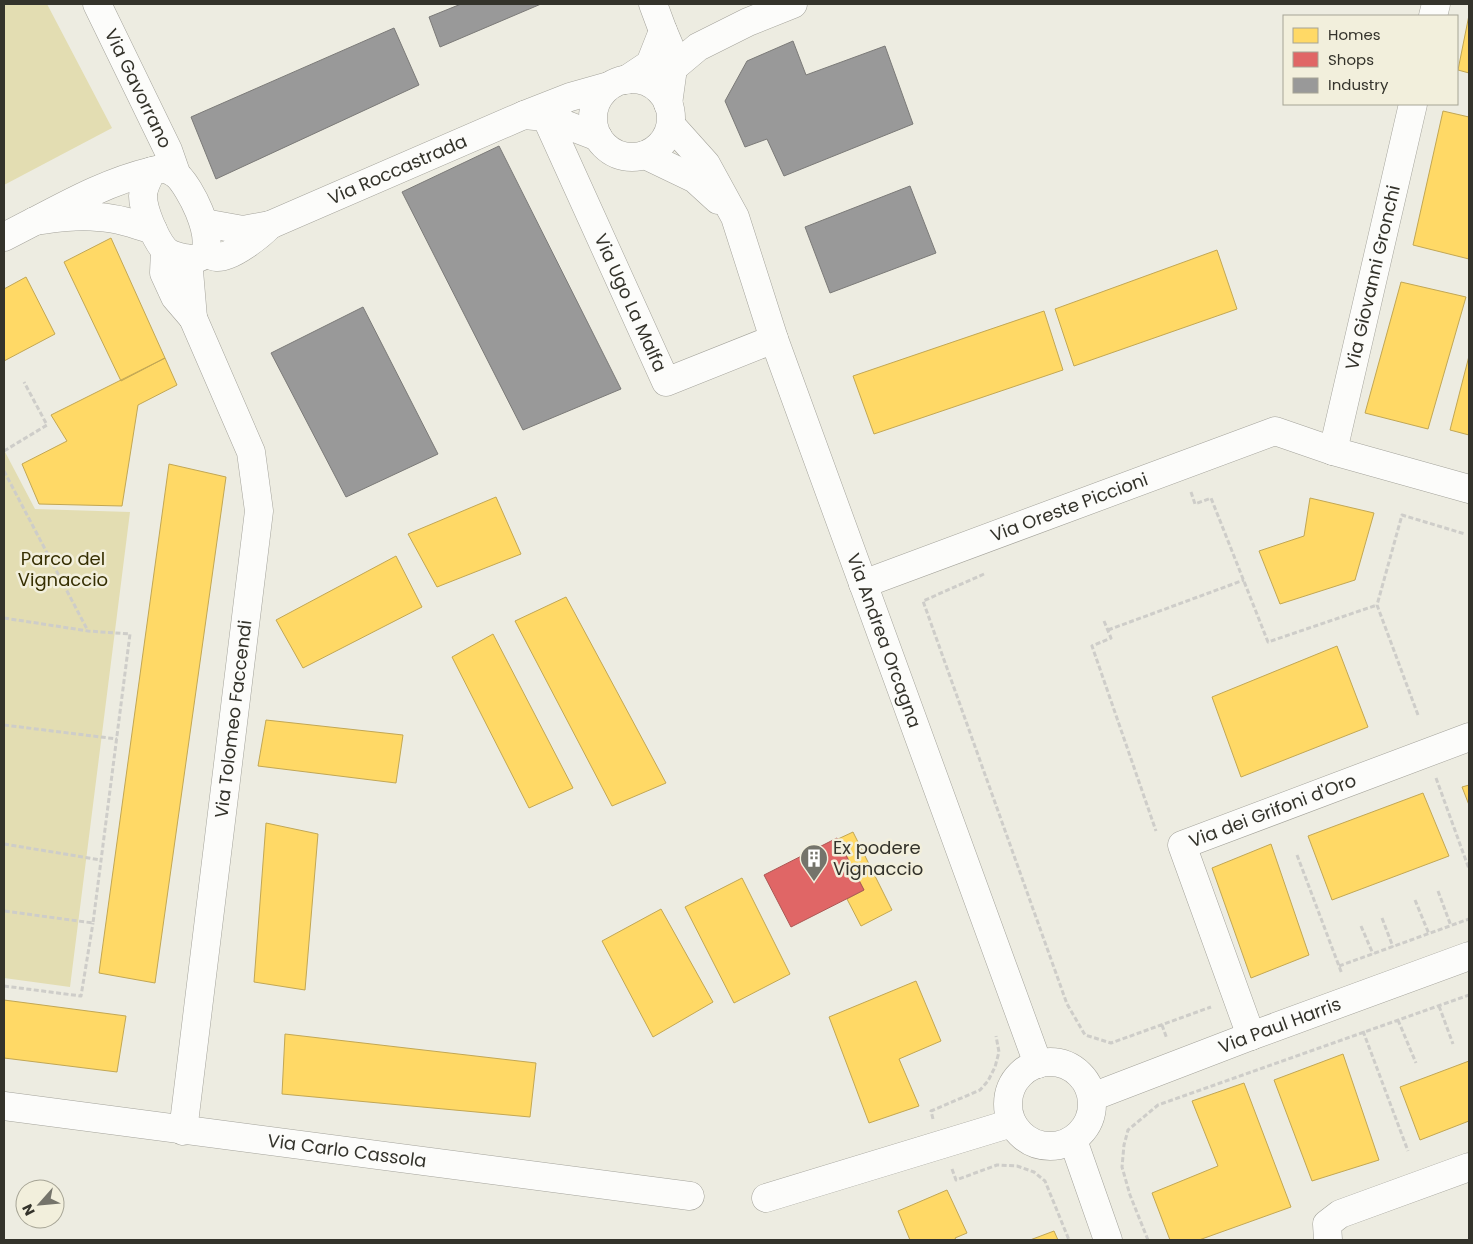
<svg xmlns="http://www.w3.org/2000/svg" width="1473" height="1244" viewBox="0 0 1473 1244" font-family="Poppins,sans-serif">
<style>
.green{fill:#e3ddb2}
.homes{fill:#ffd966;stroke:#c2a754}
.shops{fill:#e06666;stroke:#ac5754}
.industry{fill:#999;stroke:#7b7a78}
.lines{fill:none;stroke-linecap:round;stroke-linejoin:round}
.minor-casing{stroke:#a4a39b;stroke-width:29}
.path{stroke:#cecdc9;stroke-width:3;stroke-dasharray:5 2.5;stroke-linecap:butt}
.minor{stroke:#fcfcfa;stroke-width:28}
.labels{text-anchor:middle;stroke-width:5;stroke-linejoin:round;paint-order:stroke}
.street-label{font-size:18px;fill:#34332b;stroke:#f2efdc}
.park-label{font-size:18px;fill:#362f02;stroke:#f2efdc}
.poi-label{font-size:18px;fill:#34332b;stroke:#f2efdc;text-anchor:start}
</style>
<rect width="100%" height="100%" fill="#edece1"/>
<path class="green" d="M4 4H47L112 128 4 185Z
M4 450 35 509 130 512 70 987 4 978Z"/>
<path class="homes" d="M1469 15V73L1458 70Z
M1443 111 1469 117V259L1413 245Z
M111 238 165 358 121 381 64 262Z
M1217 250 1237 309 1074 366 1055 309Z
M26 277 55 334 4 361V289Z
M1401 282 1466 297 1428 429 1365 413Z
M1044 311 1063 370 874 434 853 376Z
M1469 356V435L1450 430Z
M165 358 177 385 138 405 122 506 39 504 22 464 67 441 51 415Z
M169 464 226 477 155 983 99 973Z
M496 497 521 554 437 587 408 534Z
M1310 498 1374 513 1355 580 1280 604 1259 551 1304 536Z
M396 556 422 607 303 668 276 620Z
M566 597 666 783 612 806 515 621Z
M493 634 573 788 529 808 452 657Z
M1337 646 1368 727 1241 777 1212 697Z
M266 720 403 735 396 783 258 766Z
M1469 785V805L1462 787Z
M1423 793 1449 856 1332 900 1308 836Z
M266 823 318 834 305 990 254 982Z
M853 832 892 910 861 926 847 899 864 890 838 839Z
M1271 844 1309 955 1251 978 1212 868Z
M742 878 790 974 734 1003 685 907Z
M661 909 713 1002 653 1037 602 941Z
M916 981 941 1041 899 1059 919 1106 869 1123 829 1017Z
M4 1000 126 1016 117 1072 4 1058Z
M285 1034 536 1063 530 1117 282 1094Z
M1343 1054 1379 1160 1312 1181 1274 1080Z
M1469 1061V1121L1420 1140 1400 1087Z
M1244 1083 1291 1207 1199 1240H1170L1152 1193 1218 1166 1192 1101Z
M947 1190 967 1233 955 1238 956 1240H910L898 1211Z
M1054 1231 1058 1240H1030Z"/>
<path class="shops" d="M837 838 864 890 791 927 764 875Z"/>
<path class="industry" d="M461 4H541L440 47 429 17Z
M394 28 419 85 216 179 191 117Z
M793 41 806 75 885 46 913 124 784 176 767 139 745 147 725 101 747 61Z
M499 146 621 389 523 430 402 192Z
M910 186 936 253 830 293 805 227Z
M363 307 438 454 346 497 271 353Z"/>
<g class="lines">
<g class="minor-casing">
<g id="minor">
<path id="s1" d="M97 4 168 150 176 173"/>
<path d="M653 4 663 31"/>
<path d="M1433 16 1436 4"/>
<path d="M673 68 698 47 748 22 793 4"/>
<circle cx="632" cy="118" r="39"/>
<path d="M626 80 650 64 663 31 671 50 673 68 668 104"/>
<path id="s2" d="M546 117 666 382 774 339"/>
<path id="s3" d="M671 125 706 164 735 217 774 339 1038 1064"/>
<path d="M598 137 546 117 524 115 570 97 609 86"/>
<path d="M645 155 695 179 718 200"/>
<path d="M164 168C167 170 171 171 174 173 183 178 195 201 199 211 206 228 217 265 185 258 178 257 168 254 164 249 155 238 143 210 143 196 143 187 148 179 152 171Z"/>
<path d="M152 171C110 181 73 201 35 221 56 218 77 215 98 217 117 218 135 224 153 230"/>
<path d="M204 223 243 230 270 225C260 235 231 259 216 257 213 257 208 253 206 252"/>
<path id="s4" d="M270 225 524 115"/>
<path d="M4 237 35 221"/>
<path d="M165 250 164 273 175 297 193 318 188 259"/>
<path id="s5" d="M1333 451 1413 104"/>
<path id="s6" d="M863 584 1275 431 1333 451 1469 489"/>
<path id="s7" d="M1251 1036 1182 845 1469 737"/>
<circle cx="1050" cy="1104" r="42"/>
<path id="s8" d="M1092 1097 1251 1036 1469 956"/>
<path id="s9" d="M4 1106 690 1196"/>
<path id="s10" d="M183 1131 259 511 251 452 193 318"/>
<path d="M1073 1140 1108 1240"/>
<path d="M766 1198 1012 1123"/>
<path d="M1328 1240 1327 1224 1340 1214 1469 1167"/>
</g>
</g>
<path class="path" d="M4 451 47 425 24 382
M4 471 88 631
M1191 492 1195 504 1211 498 1268 642 1377 605
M984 574 923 601 1067 1004 1085 1035 1111 1043 1211 1007
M4 618 88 631 130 634 93 923 4 911
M1104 621 1111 638 1092 646 1156 831
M1108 630 1244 580
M1418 715 1377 605 1402 515 1465 534
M4 725 117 739
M1436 778 1469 869
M4 844 101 860
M1297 855 1342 974
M1438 891 1451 926
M1415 900 1429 934
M1382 918 1393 947
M1361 926 1373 954
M1339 966 1469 919
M4 986 81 996 93 923
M1439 1006 1453 1044
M1398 1020 1416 1063
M1162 1025 1167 1039
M1363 1031 1408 1151
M933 1119 931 1111 980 1090 988 1081 995 1067 999 1052 996 1036
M952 1169 956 1180 997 1165 1017 1166 1034 1172 1045 1181 1069 1240
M1148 1240 1130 1195 1122 1167 1124 1145 1128 1130 1158 1105 1469 995"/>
<use href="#minor" class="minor"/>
</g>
<defs>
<g id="building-pin" transform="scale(1.4375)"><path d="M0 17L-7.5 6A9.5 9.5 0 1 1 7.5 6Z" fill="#75746b" stroke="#f2efdc"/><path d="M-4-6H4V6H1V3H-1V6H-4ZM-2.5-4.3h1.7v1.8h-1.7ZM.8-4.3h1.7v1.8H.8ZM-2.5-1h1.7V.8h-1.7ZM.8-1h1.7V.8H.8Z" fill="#fff"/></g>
</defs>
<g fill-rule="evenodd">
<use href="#building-pin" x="814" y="858"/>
</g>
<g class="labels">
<g class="street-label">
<text dy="6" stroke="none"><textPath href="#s1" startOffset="94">Via Gavorrano</textPath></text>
<text dy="6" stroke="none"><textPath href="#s4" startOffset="139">Via Roccastrada</textPath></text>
<text dy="6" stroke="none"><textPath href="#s5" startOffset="178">Via Giovanni Gronchi</textPath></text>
<text dy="6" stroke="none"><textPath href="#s2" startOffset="204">Via Ugo La Malfa</textPath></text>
<text dy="6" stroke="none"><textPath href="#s6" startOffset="220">Via Oreste Piccioni</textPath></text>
<text dy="6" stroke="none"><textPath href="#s3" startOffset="562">Via Andrea Orcagna</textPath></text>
<text dy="6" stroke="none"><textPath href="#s10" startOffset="415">Via Tolomeo Faccendi</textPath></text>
<text dy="6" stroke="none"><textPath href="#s7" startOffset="300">Via dei Grifoni d'Oro</textPath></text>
<text dy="6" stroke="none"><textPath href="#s8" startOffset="201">Via Paul Harris</textPath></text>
<text dy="6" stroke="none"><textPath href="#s9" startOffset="346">Via Carlo Cassola</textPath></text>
</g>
<g class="park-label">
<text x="63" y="565">Parco del<tspan x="63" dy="21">Vignaccio</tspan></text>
</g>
<g class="poi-label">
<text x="833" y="854">Ex podere<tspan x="833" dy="21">Vignaccio</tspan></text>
</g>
</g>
<rect width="1473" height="1244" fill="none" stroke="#34332b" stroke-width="10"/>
<rect x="1283" y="15" width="175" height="90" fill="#f2efdc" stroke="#a6a495"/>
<rect x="1293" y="28" width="25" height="15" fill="#ffd966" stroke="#a6a495"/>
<text x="1328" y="40" font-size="15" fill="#34332b">Homes</text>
<rect x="1293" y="52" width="25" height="15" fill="#e06666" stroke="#a6a495"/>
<text x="1328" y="65" font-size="15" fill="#34332b">Shops</text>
<rect x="1293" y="78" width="25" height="15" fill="#999999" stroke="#a6a495"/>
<text x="1328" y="90" font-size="15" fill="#34332b">Industry</text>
<g transform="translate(40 1204) rotate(243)"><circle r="24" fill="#f2efdc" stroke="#a6a495"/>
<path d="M0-4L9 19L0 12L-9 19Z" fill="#75746b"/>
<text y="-8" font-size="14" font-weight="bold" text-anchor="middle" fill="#34332b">N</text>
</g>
</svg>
